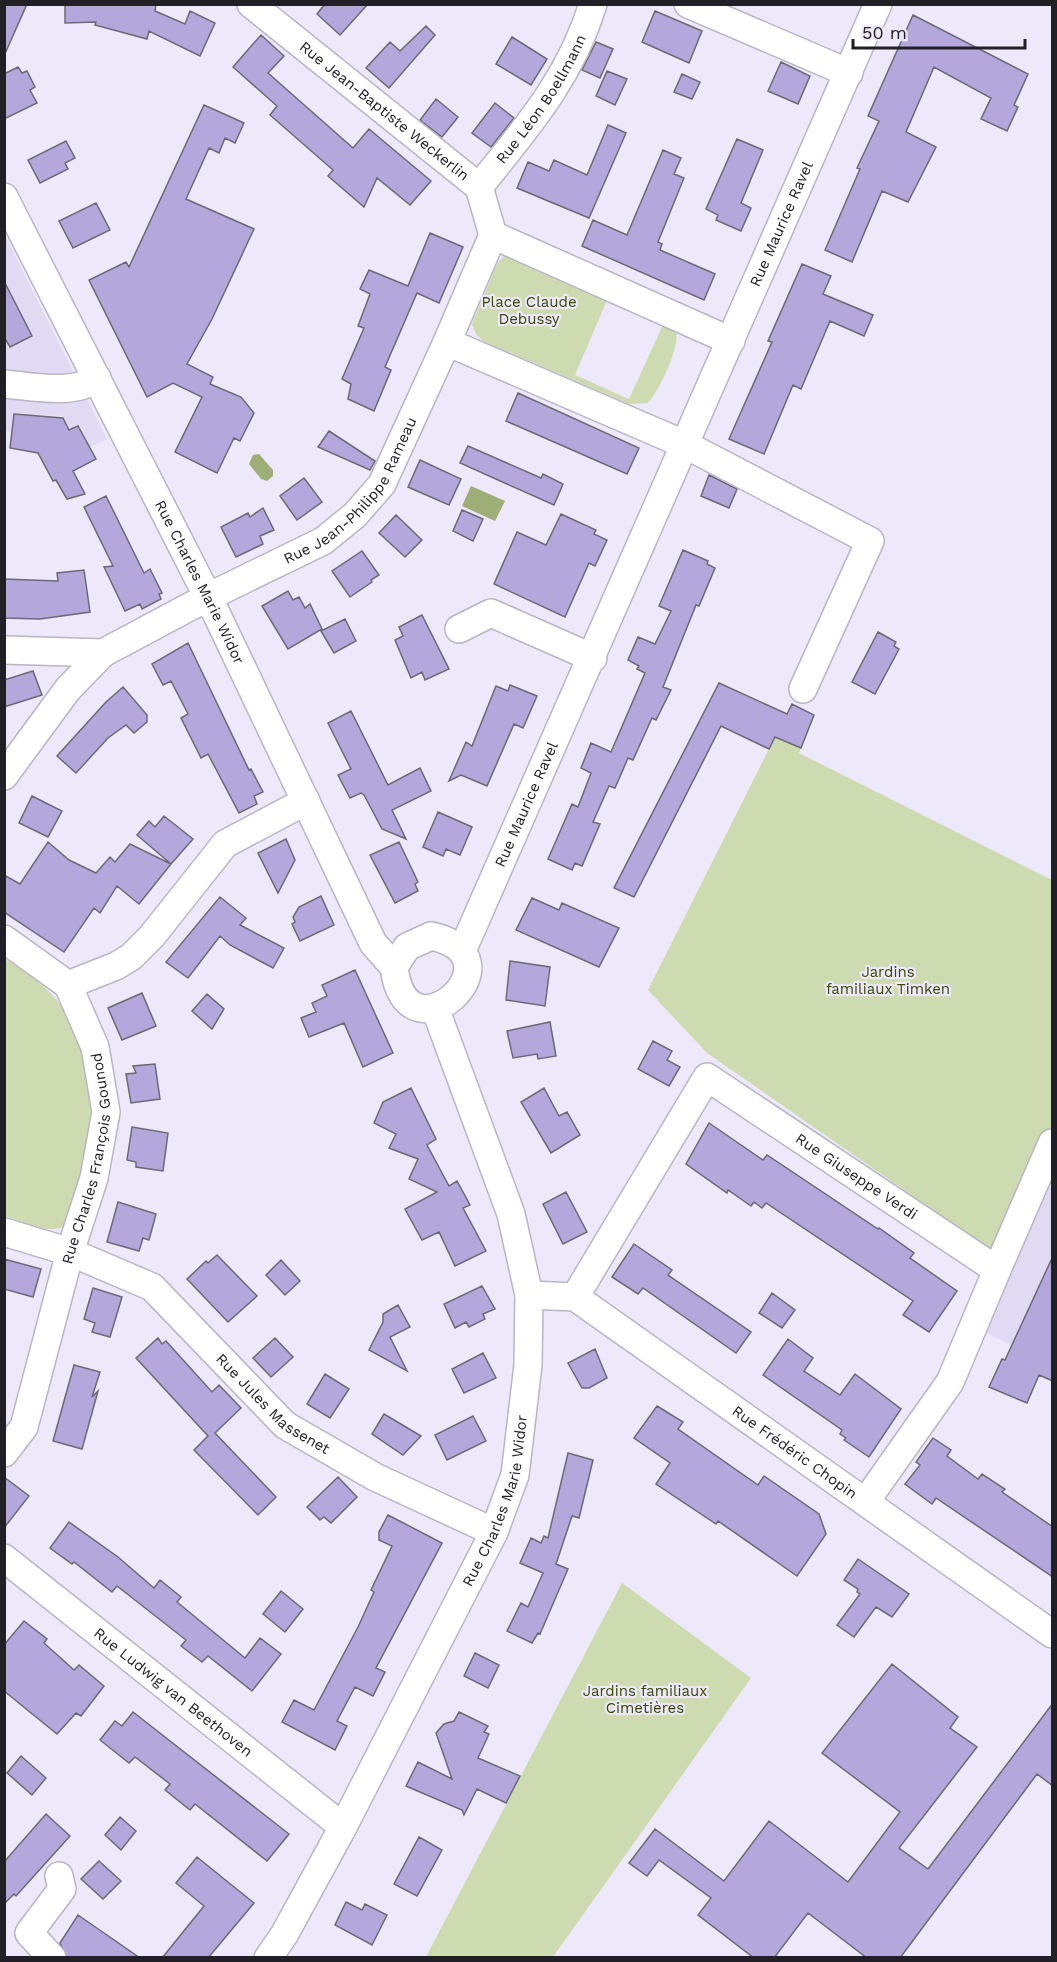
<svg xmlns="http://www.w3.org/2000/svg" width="1057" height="1962" viewBox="0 0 1057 1962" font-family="'Work Sans',sans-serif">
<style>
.built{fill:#e0dbf3}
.green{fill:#cedab0;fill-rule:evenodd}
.water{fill:#9fad77}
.building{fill:#b4a7dc;stroke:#6c6977;stroke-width:1.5}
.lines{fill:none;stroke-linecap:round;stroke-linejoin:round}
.minor-casing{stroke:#b9b5c5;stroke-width:30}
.minor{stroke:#fff;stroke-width:27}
.labels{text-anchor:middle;stroke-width:4.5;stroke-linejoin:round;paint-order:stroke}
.street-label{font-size:15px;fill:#212026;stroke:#ede9fa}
.park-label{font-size:15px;fill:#3a4605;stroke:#ede9fa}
</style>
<rect width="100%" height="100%" fill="#ede9fa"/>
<path class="built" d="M4 234 107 439 90 447 79 426 70 429 63 416 13 413 11 432 5 431Z
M1052 1173V1364L984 1332Z"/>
<path class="green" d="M513 255 675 328C683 342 659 391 648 403L629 404 483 341 476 334 472 324 497 264 504 256ZM607 300 663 325 629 399 575 375Z
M775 737 801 748 799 753 1052 880V1125L1005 1235 994 1252 707 1053 648 990Z
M5 959C23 970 40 981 55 998 83 1030 97 1091 94 1132 92 1158 75 1199 67 1225 48 1236 24 1222 5 1216Z
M622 1583 751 1678 553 1957H426Z"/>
<path class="water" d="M259 454 273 470V476L267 481 261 479 249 464 253 455Z
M471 486 505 501 495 521 462 506Z"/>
<path class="building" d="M4 4H27L4 56Z
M65 4H156L155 11 185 24 190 11 215 23 200 56 149 31 147 39 95 25 96 22 65 23Z
M325 4H368L340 35 317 14Z
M655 11 702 31 689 63 642 42Z
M913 15 1028 74 1014 105 1018 107 1007 131 981 119 991 98 934 67 906 132 936 147 908 202 882 191 852 262 825 250 860 169 857 168 879 121 868 116Z
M426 26 435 35 389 88 366 68 390 42 400 51Z
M261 35 284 56 268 73 353 148 369 129 431 181 410 205 377 178 364 207 328 176 333 170 270 115 277 106 233 67Z
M512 37 547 59 531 85 496 64Z
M596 42 613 49 600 78 582 70Z
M781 62 810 76 798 104 768 91Z
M18 67 22 73 27 71 35 87 30 90 37 103 4 119V74Z
M607 71 627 79 615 105 596 96Z
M682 74 700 82 692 99 674 92Z
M436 99 458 117 442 137 420 120Z
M495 103 514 118 491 147 472 133Z
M204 105 244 123 235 143 225 138 219 153 209 148 186 199 254 229 212 319 187 364 213 377 210 384 241 397 254 413 240 441 234 438 217 473 175 452 202 397 173 383 147 397 89 280 126 262 129 267Z
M608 125 626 133 589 218 517 188 528 162 549 171 554 160 587 175Z
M737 139 763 150 741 203 751 208 741 231 716 220 718 215 706 209Z
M66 141 75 158 65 163 68 169 40 183 28 160Z
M663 150 681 158 674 174 684 178 658 242 662 244 660 250 715 274 704 300 582 246 593 220 627 235Z
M96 203 110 230 73 248 59 221Z
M430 233 463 247 439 303 417 293 385 367 391 370 374 411 348 399 351 384 342 379 364 328 358 326 370 294 360 289 369 270 408 286Z
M802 264 831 276 823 294 873 315 864 336 830 321 801 389 793 385 764 454 729 439 772 342 768 341Z
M4 281 32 336 10 347 4 337Z
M518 393 639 448 627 474 506 421Z
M14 414 63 418 69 430 78 426 96 459 73 471 85 494 67 499 56 480 53 481 38 453 10 448Z
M329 431 375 461 370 470 318 447Z
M468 446 541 478 543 474 563 484 554 505 460 463Z
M420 460 461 479 449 505 408 487Z
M709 475 737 489 729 508 701 496Z
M304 478 322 502 297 520 280 496Z
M106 496 144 573 150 569 162 593 159 594 161 599 142 609 140 604 125 611 104 567 113 566 84 507Z
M263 508 274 530 260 536 263 544 236 557 221 527 248 513 250 517Z
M462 510 483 519 473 541 453 531Z
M561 514 596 530 594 534 607 540 595 566 589 563 565 617 494 584 517 532 546 545Z
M396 515 422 540 405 557 379 533Z
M683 550 708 561 707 564 715 568 699 606 696 605 663 687 671 690 656 720 652 718 633 760 628 758 615 788 609 786 593 822 600 824 582 866 575 863 572 870 548 859 572 804 578 807 591 773 581 768 591 743 611 752 645 673 637 669 639 666 628 660 638 637 655 644 671 611 659 606Z
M362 551 379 575 371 580 372 582 350 597 332 571Z
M84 570 90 612 40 619 4 618V579L58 581 57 573Z
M288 591 293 600 299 597 305 608 310 604 322 629 288 649 262 606Z
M422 615 449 669 425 680 422 672 411 678 395 640 403 636 399 627Z
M345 619 356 641 334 653 321 631Z
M878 632 896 642 894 646 899 649 875 694 852 682Z
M188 643 249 770 251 769 263 792 254 796 257 804 239 813 208 754 201 758 181 718 188 714 171 681 163 685 152 664Z
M33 671 42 695 4 707V680Z
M719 683 787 714 792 704 814 715 801 748 775 737 769 749 721 726 634 897 614 888Z
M510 685 537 696 523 728 514 724 487 786 461 775 449 781 466 742 472 746 496 686 508 691Z
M123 687 147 715V722L134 733 126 725 108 738 76 773 57 756 106 702Z
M351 711 388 785 420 768 431 791 392 810 406 839 382 829 364 795 361 793 350 798 338 775 351 769 328 723Z
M32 796 62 811 48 837 19 823Z
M438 812 472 827 460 855 446 849 443 856 423 847Z
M164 816 193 839 171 864 137 835 149 821 155 827Z
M286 839 295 860 278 893 258 853Z
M48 842 69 860 96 873 110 857 115 862 130 844 171 864 139 904 117 886 100 913 94 908 64 952 4 912V875L20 884Z
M399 842 418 882 415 884 418 891 395 903 370 855Z
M321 896 334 925 300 941 292 924 295 922 293 917 299 907Z
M220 897 246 918 240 925 284 948 273 968 230 945 220 936 188 978 166 962Z
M532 898 559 910 562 903 619 928 599 967 516 930Z
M510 961 550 967 545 1006 506 1000Z
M355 970 393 1053 363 1067 344 1023 309 1037 301 1018 316 1012 312 1003 327 996 322 985Z
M142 993 156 1026 122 1040 108 1008Z
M207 994 224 1009 212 1029 192 1011Z
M550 1022 556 1056 538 1059 537 1054 513 1058 507 1031Z
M653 1041 672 1051 667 1060 680 1067 669 1086 638 1069Z
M155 1064 160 1099 131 1103 126 1074 136 1073 133 1066Z
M411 1088 436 1139 427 1145 449 1186 457 1181 470 1205 463 1208 486 1251 455 1266 439 1232 422 1240 405 1209 437 1192 409 1179 418 1159 389 1148 396 1134 374 1123 383 1102Z
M544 1088 559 1116 567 1112 580 1135 551 1153 521 1102Z
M709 1123 763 1160 767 1155 878 1229 879 1228 914 1253 910 1258 957 1291 929 1332 903 1315 913 1301 766 1203 762 1208 754 1202 751 1206 728 1190 727 1193 686 1164Z
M132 1127 168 1133 163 1171 136 1167V1162L127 1160Z
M566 1192 587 1232 563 1244 543 1204Z
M118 1202 156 1214 149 1240 143 1238 139 1251 107 1242Z
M634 1244 672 1270 668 1275 751 1332 736 1353 643 1288 638 1294 612 1277Z
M217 1255 257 1296 228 1322 187 1279 206 1261 208 1263Z
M1053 1256V1381L1039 1375 1027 1403 989 1387 1002 1359 1005 1360Z
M4 1259 41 1269 33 1297 4 1289Z
M281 1260 300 1281 285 1295 266 1275Z
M482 1286 495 1309 483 1314 485 1319 469 1327 466 1322 455 1328 444 1304Z
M93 1288 122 1297 110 1337 92 1332 95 1323 84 1319Z
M772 1293 795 1310 782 1328 759 1313Z
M398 1305 410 1327 390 1337 407 1371 369 1350 383 1322V1314Z
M158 1338 162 1344 166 1341 212 1392 219 1385 241 1408 215 1433 276 1497 258 1515 194 1450 208 1436 136 1358Z
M275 1338 293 1357 271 1377 253 1358Z
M788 1339 813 1358 804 1371 840 1395 855 1374 901 1409 869 1457 844 1440 846 1438 840 1434 842 1430 763 1375Z
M595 1349 607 1378 589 1388H582L568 1363Z
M483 1353 496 1378 464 1393 452 1369Z
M74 1365 100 1372 92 1397 98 1391 82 1449 53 1441Z
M325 1374 349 1389 330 1418 307 1404Z
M657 1406 683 1422 678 1429 758 1485 764 1476 819 1514 826 1534 797 1576 718 1521 716 1524 656 1484 670 1463 634 1438Z
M384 1414 421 1436 403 1455 372 1434Z
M473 1416 486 1441 447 1460 435 1435Z
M933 1438 951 1450 947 1456 978 1479 982 1474 1005 1489 1002 1492 1053 1527V1577L936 1498 932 1504 905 1484 920 1465 916 1462Z
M568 1453 593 1460 579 1518 572 1516 556 1564 568 1569 540 1634 538 1633 532 1643 507 1631 521 1603 528 1607 543 1573 520 1563 531 1538 541 1543 544 1536 548 1538Z
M4 1477 29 1496 4 1528Z
M338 1477 357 1497 331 1523 324 1517 320 1520 307 1507Z
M388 1515 442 1543 376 1668 385 1672 373 1696 355 1687 337 1721 347 1726 335 1750 282 1722 294 1700 314 1710 358 1627 374 1592 371 1590 392 1546 379 1540V1532Z
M69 1522 118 1557 154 1588 160 1580 181 1597 177 1602 245 1658 260 1638 281 1654 252 1691 208 1656 202 1662 181 1646 186 1640 117 1586 112 1592 74 1562 72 1564 50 1548Z
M858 1559 909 1594 892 1617 876 1607 854 1637 837 1625 860 1594 857 1592 858 1589 844 1580Z
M281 1591 303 1609 285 1632 263 1614Z
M24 1621 47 1639 44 1643 74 1670 79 1665 104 1686 81 1716 76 1713 57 1734 4 1691V1645Z
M475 1653 499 1665 488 1688 464 1676Z
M892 1664 958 1717 950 1728 977 1747 899 1848 928 1869 1053 1703V1786L1037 1774 900 1958H867L808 1913 774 1958H754L698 1915 711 1898 659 1860 647 1876 629 1863 655 1829 724 1881 769 1821 848 1882 900 1812 822 1753Z
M133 1712 289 1834 267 1861 195 1804 190 1810 165 1790 170 1784 135 1757 129 1763 100 1740 115 1721 122 1726Z
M459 1712 488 1726 484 1732 489 1734 478 1758 520 1776 506 1803 477 1789 464 1815 462 1810 406 1786 418 1762 452 1779 436 1733 444 1724 454 1721Z
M21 1756 46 1778 32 1795 7 1773Z
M46 1814 70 1836 16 1896 14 1894 4 1904V1862Z
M120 1817 136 1831 121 1850 105 1835Z
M419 1837 442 1850 417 1896 394 1884Z
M197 1857 254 1903 208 1958H162L204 1906 176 1883Z
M99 1861 121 1881 103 1899 81 1879Z
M346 1902 362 1910 365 1904 387 1915 372 1945 335 1925Z
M78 1915 140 1958H67L60 1943Z"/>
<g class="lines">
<g class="minor-casing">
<g id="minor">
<path id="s1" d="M251 4 479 187 493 235"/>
<path d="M688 4 849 73"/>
<path id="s2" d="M479 187C526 128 570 79 593 4"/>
<path id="s3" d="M4 197 217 615 373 943 394 967"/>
<path d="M731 341 493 235 447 342 686 445 870 541 803 689"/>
<path d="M4 384C32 386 74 396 97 378"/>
<path d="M459 629 491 613 593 658"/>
<path id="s4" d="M4 650 103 653 208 597 323 541 355 515 382 484 447 342"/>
<path d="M4 776 68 689 103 653"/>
<path d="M431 936C527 956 406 1068 394 967L407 947Z"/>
<path d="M4 939 68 985"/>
<path id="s5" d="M462 951 878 4"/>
<path id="s6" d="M4 1232 70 1252 152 1287 285 1425 375 1477 494 1532"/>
<path d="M997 1270 1052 1143"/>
<path id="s7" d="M529 1295 575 1297 1052 1634"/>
<path id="s8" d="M575 1297 707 1077 997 1270 950 1382 866 1501"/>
<path id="s9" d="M4 1453 24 1427 70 1252 94 1178 106 1112 95 1047 68 985 116 966 131 957 152 936 225 844 306 801"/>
<path id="s10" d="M4 1558 343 1827"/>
<path d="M52 1958 29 1933 62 1889 59 1876"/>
<path id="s11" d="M268 1958 284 1935 343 1827 494 1532 515 1475 528 1365 529 1295 511 1214 435 1008"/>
</g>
</g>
<use href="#minor" class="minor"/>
</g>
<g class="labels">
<g class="street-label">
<text dy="5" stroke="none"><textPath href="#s2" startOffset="108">Rue Léon Boellmann</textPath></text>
<text dy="5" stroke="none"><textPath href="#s1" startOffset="171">Rue Jean-Baptiste Weckerlin</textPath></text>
<text dy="5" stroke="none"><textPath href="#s5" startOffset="794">Rue Maurice Ravel</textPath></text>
<text dy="5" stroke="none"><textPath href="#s4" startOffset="402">Rue Jean-Philippe Rameau</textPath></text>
<text dy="5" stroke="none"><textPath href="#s3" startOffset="432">Rue Charles Marie Widor</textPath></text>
<text dy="5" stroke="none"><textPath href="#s5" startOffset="160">Rue Maurice Ravel</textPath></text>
<text dy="5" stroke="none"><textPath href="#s9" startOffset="310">Rue Charles François Gounod</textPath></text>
<text dy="5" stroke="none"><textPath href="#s8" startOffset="436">Rue Giuseppe Verdi</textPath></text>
<text dy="5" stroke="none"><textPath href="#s6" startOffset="327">Rue Jules Massenet</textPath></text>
<text dy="5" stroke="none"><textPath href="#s7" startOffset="315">Rue Frédéric Chopin</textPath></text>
<text dy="5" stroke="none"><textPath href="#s11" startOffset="513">Rue Charles Marie Widor</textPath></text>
<text dy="5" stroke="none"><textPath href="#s10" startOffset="216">Rue Ludwig van Beethoven</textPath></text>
</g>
<g class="park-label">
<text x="529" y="307">Place Claude<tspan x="529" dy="17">Debussy</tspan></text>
<text x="888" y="977">Jardins<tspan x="888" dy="17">familiaux Timken</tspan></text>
<text x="645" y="1696">Jardins familiaux<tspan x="645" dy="17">Cimetières</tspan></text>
</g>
</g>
<rect width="1057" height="1962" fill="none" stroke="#212026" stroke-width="12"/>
<path d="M853 39v9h172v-9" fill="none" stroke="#212026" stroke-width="3"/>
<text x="862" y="39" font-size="18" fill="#212026" stroke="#ede9fa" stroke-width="4.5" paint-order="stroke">50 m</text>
</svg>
